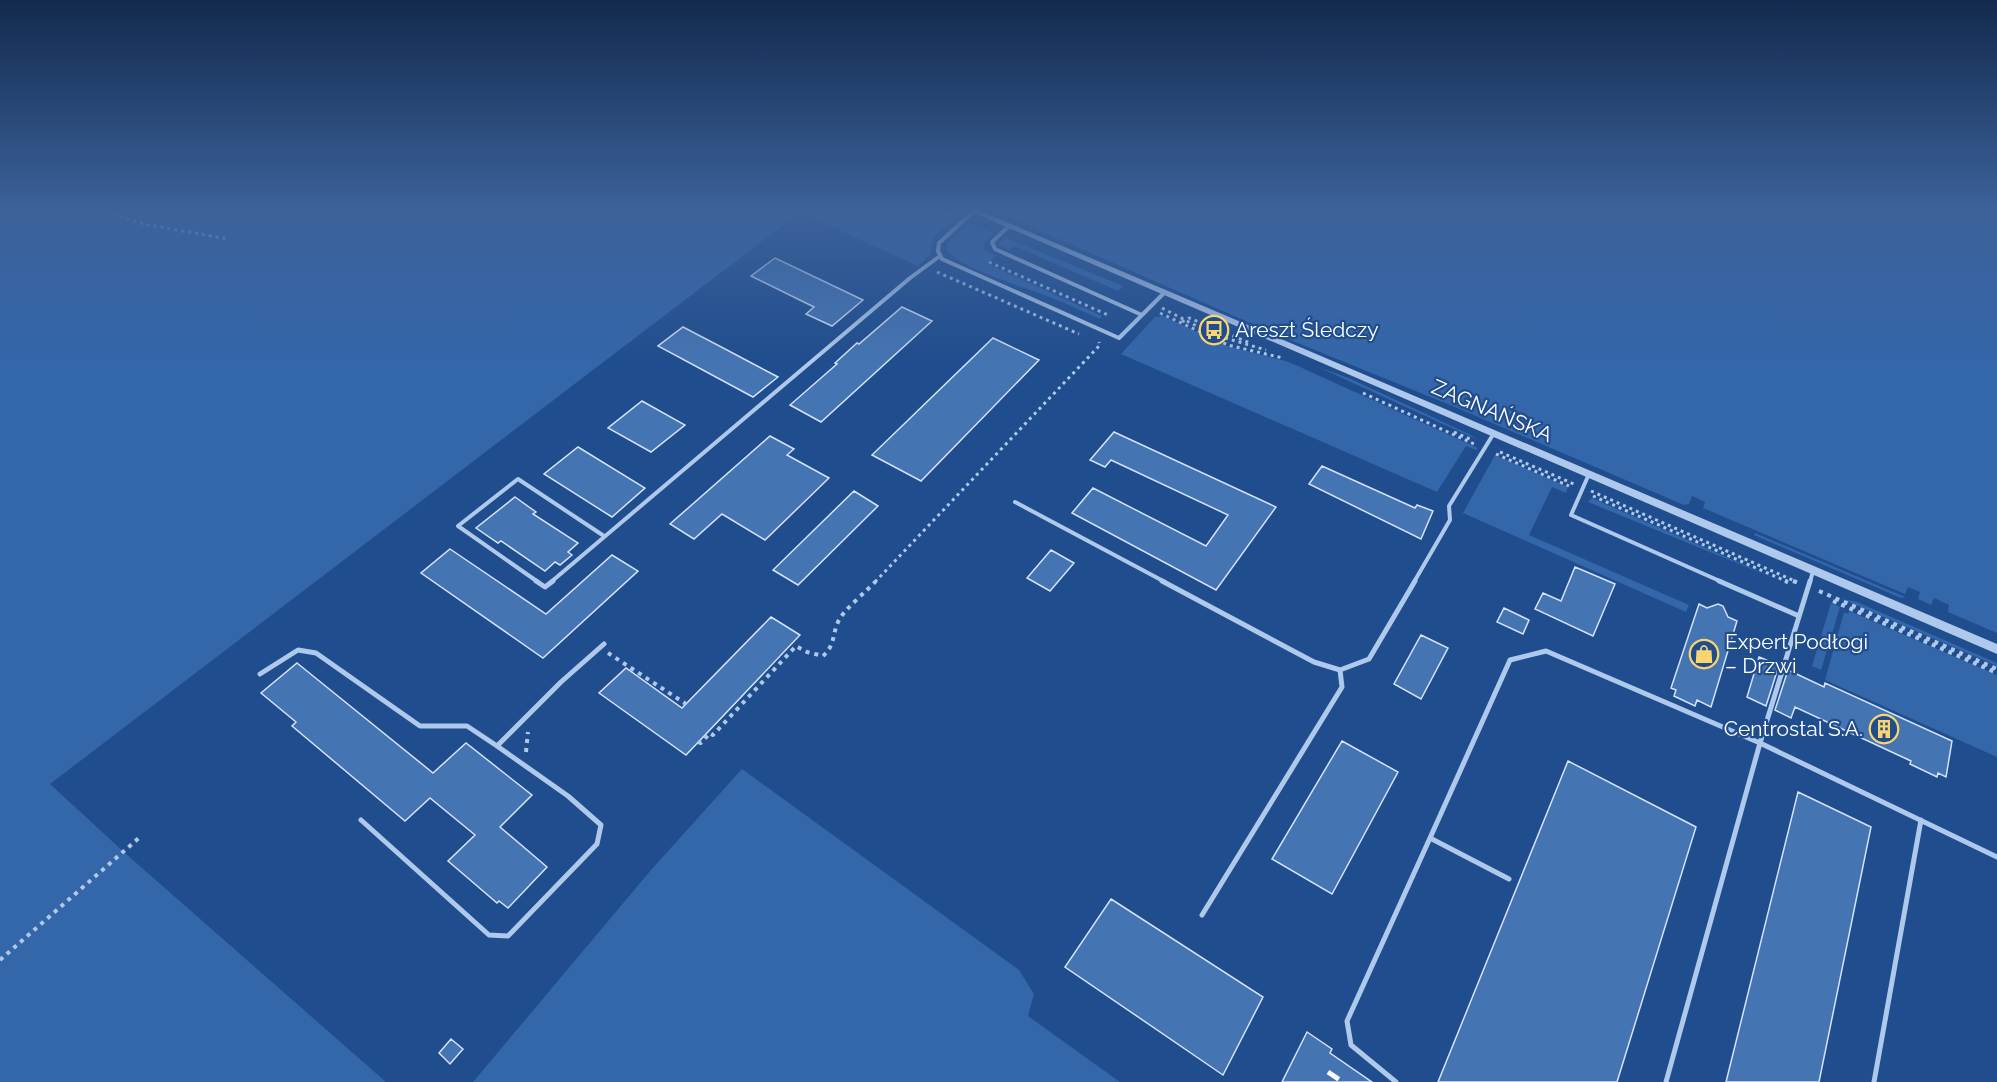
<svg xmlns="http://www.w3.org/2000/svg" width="1997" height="1082" viewBox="0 0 1997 1082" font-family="Raleway,sans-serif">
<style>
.green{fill:#3466aa}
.building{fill:#4574b2;stroke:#d3e3f9;stroke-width:1.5}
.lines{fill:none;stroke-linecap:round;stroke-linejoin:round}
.path-far1{stroke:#aec9ec;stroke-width:3;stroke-dasharray:3 4;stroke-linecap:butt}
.path{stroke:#aec9ec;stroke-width:4;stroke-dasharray:4 5;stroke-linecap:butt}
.service-far1{stroke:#aec9ec;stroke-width:4}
.service{stroke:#aec9ec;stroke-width:5}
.tertiary{fill:#aec9ec;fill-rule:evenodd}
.rail{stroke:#fff;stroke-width:5;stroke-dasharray:13 5;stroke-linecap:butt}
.labels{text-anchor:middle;stroke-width:4.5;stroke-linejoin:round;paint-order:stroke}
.poi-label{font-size:21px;fill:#fff;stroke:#204d8d;text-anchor:start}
.street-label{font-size:21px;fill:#fff;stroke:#204d8d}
</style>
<rect width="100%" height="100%" fill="#204d8d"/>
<path class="green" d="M0 210H929L953 216 952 221 933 238 930 255 918 266 808 216 810 214 803 210 50 784 126 854 386 1082H0Z
M992 210H1997V633L1948 612 1949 605 1934 598 1931 605 1918 599 1920 592 1908 587 1905 594 1703 508 1705 502 1692 496 1689 504 1684 505 1455 407 1278 335Z
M969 223 994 233 983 244 984 249 995 255 988 264 1102 316 1100 319C1084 312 1068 304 1052 298 1031 289 957 268 947 250V244Z
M1004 237 1123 286 1118 291 1014 246 1009 250 998 245Z
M1163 316 1227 346 1289 362 1478 448 1476 450 1466 446 1437 492 1121 354 1155 317Z
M1318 367 1351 379 1469 434 1478 440Z
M1495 455 1568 487 1566 493 1552 487 1529 535 1689 605 1686 612 1463 513Z
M1592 498 1783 582 1588 502Z
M1755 533 1905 597 1901 598 1754 535Z
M1842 599 1857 602 1997 663V666Z
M1831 603 1840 607 1821 670 1812 666Z
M1849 611 1997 675V757L1825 680 1844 612 1848 614Z
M742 769 1019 970 1034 994 1028 1016 1120 1082H473L651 870Z"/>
<path class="building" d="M775 258 863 300 832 326 806 314 814 307 751 276Z
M902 307 932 321 821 422 790 405 837 364 835 363 857 343 859 344Z
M683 327 727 350 778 377 753 397 658 346Z
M993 338 1039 360 921 481 872 455Z
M642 401 685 425 651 452 608 428Z
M1114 432 1276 507 1216 590 1072 513 1093 488 1206 546 1228 515 1111 460 1105 467 1090 460Z
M770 436 794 449 787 455 829 478 765 540 722 514 694 539 670 524Z
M578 447 645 488 612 517 544 474Z
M1322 466 1415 508 1417 505 1433 511 1421 539 1309 484Z
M854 491 878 506 798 585 773 570Z
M515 497 536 512 533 514 578 543 568 552 572 555 560 565 555 562 545 571 501 541 498 543 476 528Z
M450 549 546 614 612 555 638 571 543 658 421 573Z
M1051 550 1074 563 1050 591 1027 578Z
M1575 567 1615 584 1593 636 1535 609 1543 593 1561 601Z
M1699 604 1707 608 1718 604 1723 606 1728 617 1737 621 1711 707 1697 700 1695 706 1674 696 1676 690 1671 688Z
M1504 608 1529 620 1523 634 1497 622Z
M771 617 800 635 686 755 599 693 626 668 682 708Z
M1421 635 1448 648 1421 699 1394 684Z
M1759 657 1779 665 1766 706 1747 697Z
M297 663 433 773 466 743 532 795 500 827 547 867 508 908 499 901 497 903 448 861 475 835 430 798 405 821 292 726 296 722 261 693Z
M1788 670 1824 687 1825 683 1952 741 1946 777 1938 773 1937 777 1910 764 1911 761 1795 707 1791 718 1775 710Z
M1342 741 1398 772 1332 894 1272 859Z
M1568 761 1696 827 1617 1082H1438Z
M1798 792 1871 827 1819 1082H1726Z
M1111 899 1263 997 1223 1075 1065 967Z
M1307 1032 1332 1049 1330 1053 1372 1082H1282Z
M451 1039 463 1049 450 1064 439 1053Z"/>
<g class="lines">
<path class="path-far1" d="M100 210 143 224 229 239
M935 210 954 215
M989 262 1108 315
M937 272 1079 334
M1162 308 1212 334 1266 350
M1160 313 1228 345 1283 358
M1182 322 1189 318 1209 326
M1226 333 1250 343
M1363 393 1474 444
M1454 432 1470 439
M1500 452 1574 484
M1496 454 1569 486
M1591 491 1797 582
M1593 496 1788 582
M875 582 1100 345 1099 342"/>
<path class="path" d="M1785 581 1788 582
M1793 581 1799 583
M1819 591 1997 669
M1833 601 1997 673
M608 653 686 704
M698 742 701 743 710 733 713 735 796 646 807 652 823 656C835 645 832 636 838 622 843 610 867 591 876 581
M526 752 528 732
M0 960 140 837"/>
<path class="service-far1" d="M974 211 939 243 938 251 942 259 1119 338 1165 292
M1009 226 992 242 995 249 1142 315
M1589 474 1571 515 1722 582
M1015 502 1165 582
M538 582 458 526 518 479 604 536
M551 582 910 278 940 256
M1414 582 1450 520 1449 506 1494 433
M1810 582 1813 571"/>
<path class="service" d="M536 581 545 587 553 581
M1162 581 1314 662 1340 670 1369 659 1415 581
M1719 581 1799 616
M260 674 298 650 316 653 420 726H467L497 746 561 682 604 644
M361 820 489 935 508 936 597 844 601 825 568 796 497 746
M1509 879 1430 838 1510 660 1546 651 1760 743 1810 581
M1202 915 1342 687 1340 670
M1396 1082 1351 1045 1347 1021 1430 838
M1666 1082 1760 743 1997 857
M1874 1082 1921 820"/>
<path class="tertiary" d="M967 210H978L1997 644V654Z"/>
<path class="rail" d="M1328 1072 1343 1082"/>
</g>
<linearGradient id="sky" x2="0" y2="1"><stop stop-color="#122a4e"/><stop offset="0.58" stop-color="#3c629a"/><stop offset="1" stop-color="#3c629a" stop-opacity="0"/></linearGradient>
<rect width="1997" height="361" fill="url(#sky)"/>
<defs>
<g id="bus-ring" transform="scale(1.5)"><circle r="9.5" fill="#204d8d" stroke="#f9d46f" stroke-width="1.5"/><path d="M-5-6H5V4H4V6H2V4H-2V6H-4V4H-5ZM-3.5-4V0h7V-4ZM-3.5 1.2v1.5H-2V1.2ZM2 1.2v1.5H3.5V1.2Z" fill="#f9d46f"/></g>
<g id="shop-ring" transform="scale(1.5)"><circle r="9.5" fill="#204d8d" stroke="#f9d46f" stroke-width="1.5"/><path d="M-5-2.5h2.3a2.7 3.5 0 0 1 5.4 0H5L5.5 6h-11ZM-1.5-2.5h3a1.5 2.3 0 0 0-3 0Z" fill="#f9d46f"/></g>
<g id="building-ring" transform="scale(1.5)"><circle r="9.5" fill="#204d8d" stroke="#f9d46f" stroke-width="1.5"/><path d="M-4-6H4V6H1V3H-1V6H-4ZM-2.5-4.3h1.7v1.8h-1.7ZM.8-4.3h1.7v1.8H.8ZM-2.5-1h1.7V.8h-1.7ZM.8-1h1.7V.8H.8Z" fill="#f9d46f"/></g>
</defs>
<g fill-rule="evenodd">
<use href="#bus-ring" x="1214" y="330"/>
<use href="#shop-ring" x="1704" y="654"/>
<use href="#building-ring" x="1884" y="729"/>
</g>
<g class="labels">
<g class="poi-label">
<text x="1235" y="337">Areszt Śledczy</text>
<text x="1725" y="649">Expert Podłogi<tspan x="1725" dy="24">– Drzwi</tspan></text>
<text x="1863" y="736" text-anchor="end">Centrostal S.A.</text>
</g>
<g class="street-label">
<text transform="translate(1492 411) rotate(23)" y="7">ZAGNAŃSKA</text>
</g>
</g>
</svg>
